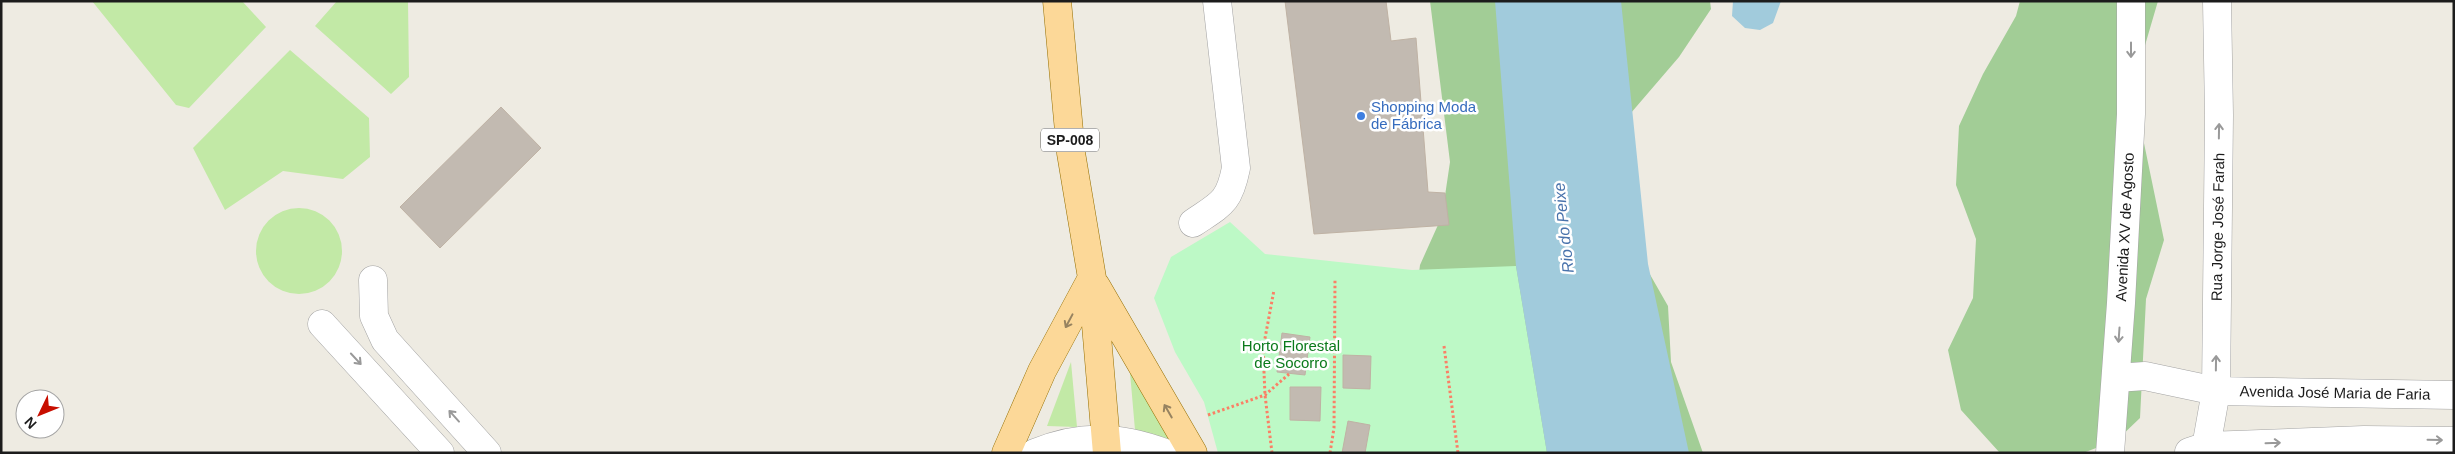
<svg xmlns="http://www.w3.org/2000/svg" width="2455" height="454" viewBox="0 0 2455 454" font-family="Helvetica,sans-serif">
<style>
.grass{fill:#c2e9a6}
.forest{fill:#a2cd96}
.park{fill:#bdf9c6}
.water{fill:#a1cbdc}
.building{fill:#c2bab1;stroke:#bfb2a4}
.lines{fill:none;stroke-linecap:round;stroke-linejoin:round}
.minor-casing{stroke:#a3a3a3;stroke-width:29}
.major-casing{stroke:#946e00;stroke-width:29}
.path{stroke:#fa8066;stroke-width:3;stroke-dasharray:2.5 2.5;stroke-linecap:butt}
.minor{stroke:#fff;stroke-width:28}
.major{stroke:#fcd898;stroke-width:28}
.oneway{stroke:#999}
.oneway2{stroke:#978360}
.shop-dot{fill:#3f7fe0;stroke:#fff;stroke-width:2}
.labels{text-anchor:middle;stroke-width:5;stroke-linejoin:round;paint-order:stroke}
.shield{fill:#fff;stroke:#606060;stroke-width:1}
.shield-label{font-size:14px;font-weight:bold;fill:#1c1c1c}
.shop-label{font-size:15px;fill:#366cbe;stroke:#fff;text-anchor:start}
.street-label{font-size:15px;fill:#1c1c1c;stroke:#fff}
.park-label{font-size:15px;fill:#0b7a1c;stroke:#fff}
.water-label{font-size:16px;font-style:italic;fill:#4973ac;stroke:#fff}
</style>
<rect width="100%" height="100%" fill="#eeebe2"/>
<path class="grass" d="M92 1H242L266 27 189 108 176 105Z
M337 1H408L409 77 391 94 315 26Z
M290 50 369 118 370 157 343 179 283 171 225 210 193 148Z
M256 251a43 43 0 1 1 86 0a43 43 0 1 1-86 0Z
M1129 361 1171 440 1135 430Z
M1071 362 1077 427 1047 426Z"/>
<path class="forest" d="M1430 1H1710L1711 9 1679 57 1600 149 1636 250 1668 306 1671 362 1703 453H1356L1413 320 1420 265 1442 216 1450 162Z
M2020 1H2158L2141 59 2139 119 2164 240 2146 299 2140 418 2117 440 2083 453H2000L1961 410 1948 350 1973 298 1976 239 1956 185 1959 126 1983 74 2016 16Z"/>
<path class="park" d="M1230 222 1265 254 1412 270 1516 266 1547 453H1218L1204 402 1175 352 1154 298 1171 257Z"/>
<path class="water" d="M1495 1H1621L1648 264 1689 453H1547L1516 266Z
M1733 1H1781L1773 23 1760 30 1745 28 1732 16Z"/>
<path class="building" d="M1285 1H1386L1391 41 1416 38 1428 192 1445 193 1449 225 1314 234Z
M501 107 541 148 440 248 400 207Z
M1282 333 1310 337 1305 375 1277 372Z
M1343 355 1371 356 1370 389 1343 388Z
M1290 387H1321L1320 421 1290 420Z
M1348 421 1370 425 1365 453H1342Z"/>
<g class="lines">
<g class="minor-casing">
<path id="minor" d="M1193 223C1221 204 1229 203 1236 168L1217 1
M373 280 374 316 385 340 487 453
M322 324 440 453
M2116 378 2145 376 2216 391 2454 395
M2189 452 2207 446 2364 440 2454 441
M1035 453C1081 434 1119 436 1165 453
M2110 453 2121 303 2131 114V1
M2205 453 2216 391 2219 115 2217 1"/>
</g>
<g class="major-casing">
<path id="major" d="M1057 1 1071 153 1092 278 1107 453
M1096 286 1193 453
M1006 453 1042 371 1092 278"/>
</g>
<path class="path" d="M1444 346 1458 453
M1208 415 1265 395 1289 374
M1272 453 1265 395 1263 349 1274 290
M1330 453 1334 428 1335 279"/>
<use href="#minor" class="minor"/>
<use href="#major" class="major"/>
</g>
<defs><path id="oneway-shaft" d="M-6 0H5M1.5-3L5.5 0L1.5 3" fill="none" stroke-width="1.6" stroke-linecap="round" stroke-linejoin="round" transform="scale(1.25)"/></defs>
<g class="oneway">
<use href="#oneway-shaft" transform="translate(2131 50) rotate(90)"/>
<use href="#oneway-shaft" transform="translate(2219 131) rotate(-89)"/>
<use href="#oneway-shaft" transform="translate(2119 335) rotate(94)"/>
<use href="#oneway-shaft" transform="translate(356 359) rotate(47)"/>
<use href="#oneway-shaft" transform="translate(2216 363) rotate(-89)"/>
<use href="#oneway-shaft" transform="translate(454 416) rotate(-132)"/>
<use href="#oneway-shaft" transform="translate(2435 440) rotate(1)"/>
<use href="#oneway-shaft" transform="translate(2273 443) rotate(-2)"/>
</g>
<g class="oneway2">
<use href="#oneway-shaft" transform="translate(1069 321) rotate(118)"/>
<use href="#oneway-shaft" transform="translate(1168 411) rotate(-120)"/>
</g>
<circle class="shop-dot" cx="1361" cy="116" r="5"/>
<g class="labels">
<rect class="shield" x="1041" y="128.5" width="58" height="23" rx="4"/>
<g class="shield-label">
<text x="1070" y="145">SP-008</text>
</g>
<g class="shop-label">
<text x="1371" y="112">Shopping Moda<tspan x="1371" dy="17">de Fábrica</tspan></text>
</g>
<g class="street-label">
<text transform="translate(2125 227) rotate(-87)" y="5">Avenida XV de Agosto</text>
<text transform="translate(2218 227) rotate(-89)" y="5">Rua Jorge José Farah</text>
<text transform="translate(2335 393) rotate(1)" y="5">Avenida José Maria de Faria</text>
</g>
<g class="park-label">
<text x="1291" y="351">Horto Florestal<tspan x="1291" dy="17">de Socorro</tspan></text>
</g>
<g class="water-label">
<text transform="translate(1563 228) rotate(-96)" y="6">Rio do Peixe</text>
</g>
</g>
<rect width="2455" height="454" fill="none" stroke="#1c1c1c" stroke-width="5"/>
<g transform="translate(40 414) rotate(227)"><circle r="24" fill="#ffffff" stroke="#a4a4a4"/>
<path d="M0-4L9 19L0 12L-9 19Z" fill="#c80e00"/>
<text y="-8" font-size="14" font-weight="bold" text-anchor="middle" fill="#1c1c1c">N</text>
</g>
</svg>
